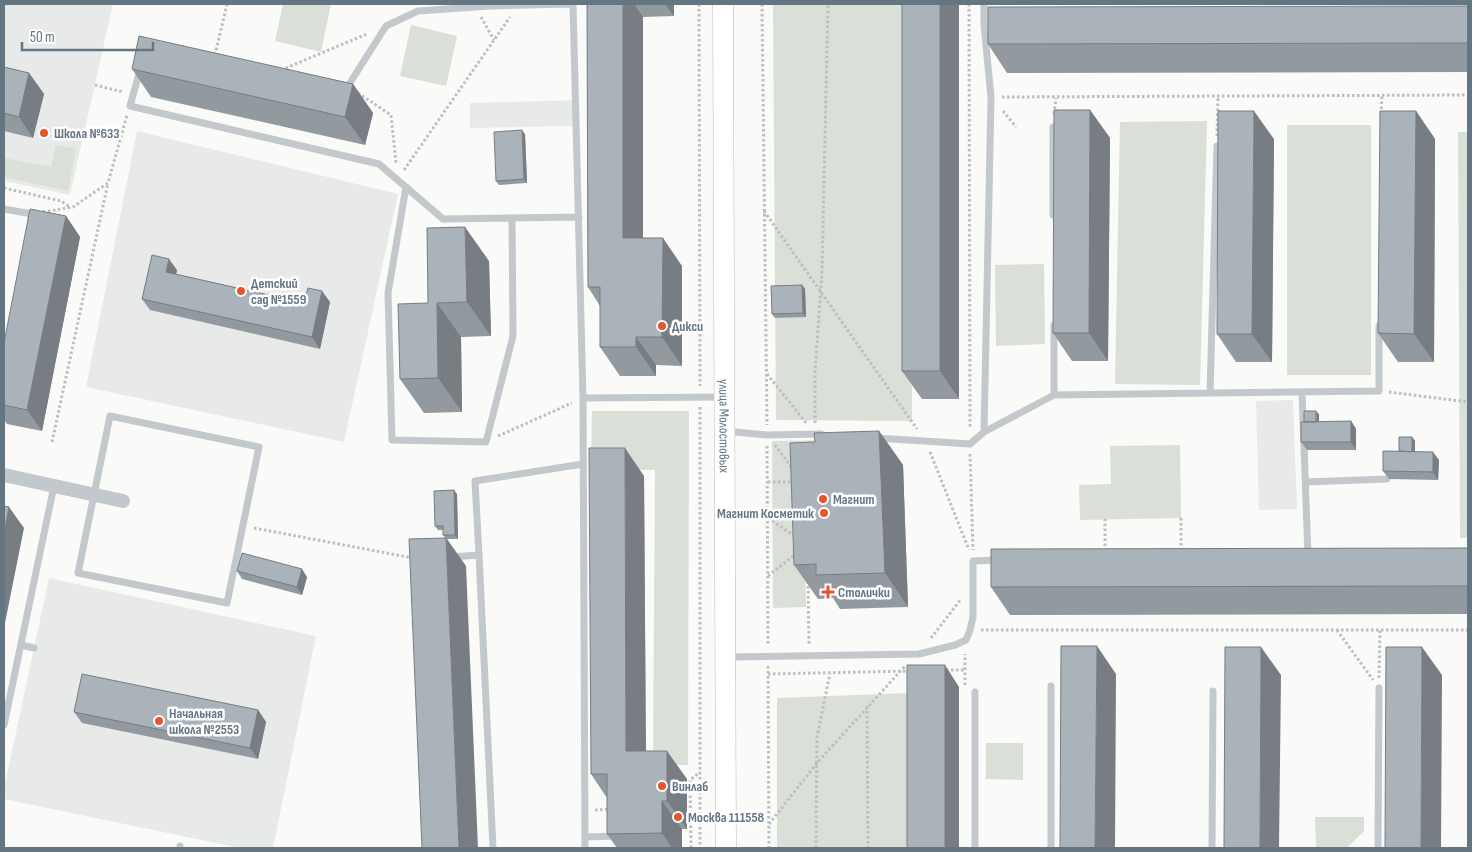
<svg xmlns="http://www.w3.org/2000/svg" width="1472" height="852" viewBox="0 0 1472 852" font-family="'Sofia Sans Condensed',sans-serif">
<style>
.built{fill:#e8e9e9}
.green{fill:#dadfd7}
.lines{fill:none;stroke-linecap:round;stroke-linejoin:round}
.secondary-casing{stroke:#b3babf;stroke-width:21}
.path{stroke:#bbbfc2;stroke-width:3;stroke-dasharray:2.5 2.5;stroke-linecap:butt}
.lane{stroke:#c3c8cc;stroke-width:7}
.street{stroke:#c3c8cc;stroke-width:14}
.secondary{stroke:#fff;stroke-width:20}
.wall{fill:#929a9f}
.shaded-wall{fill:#777d82}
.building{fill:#aab3b9;stroke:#777d82}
.poi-dot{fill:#e4572e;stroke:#fff;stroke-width:2}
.labels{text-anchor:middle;stroke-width:5;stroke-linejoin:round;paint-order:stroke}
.poi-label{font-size:14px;font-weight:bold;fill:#657683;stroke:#fff;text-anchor:start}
.street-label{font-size:14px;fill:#657683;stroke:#fff}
</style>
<rect width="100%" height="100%" fill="#fafaf8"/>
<path class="built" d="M4 4H113L70 195 4 181Z
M576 100V126L470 128V103Z
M137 131 398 194 344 442 86 387Z
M1293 400 1297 509 1259 510 1256 401Z
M49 578 316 636 273 848H240L4 799V789Z"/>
<path class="green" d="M283 4H331L321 52 275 41Z
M773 4H911L912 421 776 420Z
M411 25 457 36 446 86 400 76Z
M1207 121 1200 385 1115 384 1120 122Z
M1287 125H1371V375H1287Z
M1458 132H1468V538H1460Z
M56 145 76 149 68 191 4 177V158L51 167Z
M1044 264 1045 344 996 346 995 265Z
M592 411H689L688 765H653L655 470 591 469Z
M833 440 803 473 806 607 773 608 772 441Z
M1180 445 1181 518 1080 520 1079 485 1111 484 1110 446Z
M910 693 912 848H777V698Z
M986 743H1023V780L986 779Z
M1315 817H1364V831L1347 848H1316Z"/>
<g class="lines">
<g class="secondary-casing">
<g id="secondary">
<path id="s1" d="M723 4 726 848"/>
</g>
</g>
<path class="path" d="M699 4 700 386
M762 4 767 425
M969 4 970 427
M481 17 494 40
M215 55 227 4
M281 70 367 34
M95 85 123 92
M358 93 391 115 396 163
M1002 97 1468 95
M1003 111 1016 127
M1054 114 1056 98
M1381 114 1382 95
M1217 136 1218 96
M404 170 510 17
M4 188 61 201 70 207
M764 211 917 429
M43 212 73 207 108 183 127 115
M767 374 807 424
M1389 392 1468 402
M700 407V848
M815 423V372L822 273 828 4
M498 436 572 403
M52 442 108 183
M775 445 792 468
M767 446 768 645
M930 452 969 550
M970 454 973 550
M768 482H795
M768 518 796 537
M1181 518V552
M254 528 413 558
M1105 551V519
M768 576 796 554
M808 581 809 644
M981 630H1468
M1337 630 1373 680
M931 638 961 599
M768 666 769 848
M946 670H965
M768 674 910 671
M1379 678 1380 630
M965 685V654
M867 706 868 848
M595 810 611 809
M769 824 817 763 905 666
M691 848 690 780 700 772
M816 848 817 737 830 673"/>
<path class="lane" d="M573 4 583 398 585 848
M140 70 130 106 379 164 443 219 579 217
M342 85 348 86 386 26 418 11 490 6 573 4
M1053 127V215
M406 187 388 293 392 440 486 442 513 336 512 218
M4 209 32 214 31 219
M1302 392 1308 556
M1210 393 1217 146
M1054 395 1379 391V326
M583 398 722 397
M110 416 259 447 227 603 78 573Z
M725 431 767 435 821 434
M984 432 1054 395V325
M877 438 970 444 984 432 991 97 984 25V4
M1306 482 1387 479
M479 555 475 481 583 464
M451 557 479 555 493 848
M21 645 34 648
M727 657 919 654 955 645 966 640 970 630 973 617V561L998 560
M4 725 54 486
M585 837 616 836
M180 848V846
M975 848V692
M1051 848V686
M1212 848 1213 691
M1378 848 1379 688"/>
<path class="street" d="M4 475 123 501"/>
<use href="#secondary" class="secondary"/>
</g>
<path class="wall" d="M587 4H674V16L643 17V238L682 266V366L656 365V376H620L600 347V306L588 287Z
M902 4H959V399H922L902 371Z
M1468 6V72L1007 73 988 44Z
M4 67 29 73 44 94 33 138 4 131Z
M132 69 353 84 373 113 365 145 151 97Z
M1090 110 1110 138 1108 361H1072L1053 333Z
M1416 111 1435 139 1434 362H1398L1378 333Z
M525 134 527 183 499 185 496 181Z
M1274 139 1272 362H1236L1217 334Z
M66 216 80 237 42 431 7 424 4 420V343Z
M489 261 491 336 461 337 462 412 424 413 400 379 428 303Z
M177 270 176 274 304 303 330 302 320 349 150 310 142 299Z
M802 285 805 289 806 317 775 318 772 314Z
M1319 414V422L1351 421 1356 429V450H1307L1301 442Z
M879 431 903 465 908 607 840 609 833 598 818 599 794 565 815 442Z
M1412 437 1415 441V452L1439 460 1438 480 1389 479 1383 471 1399 451Z
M644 476 646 751 687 779V829H682V848H617L607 834V798L591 774Z
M457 494 458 539H447L466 566 443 535V530H438L435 526Z
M1468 548V614L1010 615 991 587Z
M237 571 307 577 302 595 242 579Z
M258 710 266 722 258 759 82 723 74 712Z"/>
<path class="shaded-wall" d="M623 4H634L643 17V266L623 238Z
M665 4H674V16Z
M940 4H959V399L940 371Z
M29 73 44 94 33 138 19 117Z
M353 84 373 113 365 145 345 117Z
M1090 110 1110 138 1108 361 1089 333Z
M1254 111 1274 139 1272 362 1252 334Z
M1416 111 1435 139 1434 362 1414 334Z
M522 130 525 134 527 183 524 179Z
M66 216 80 237 42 431 27 410Z
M465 227 489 261 491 336 467 302Z
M663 238 682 266V366L662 337Z
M169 259 177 270 174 284 166 272Z
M802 285 805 289 806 317 803 313Z
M322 291 330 302 320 349 312 337Z
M437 303 461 337 462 412 438 378Z
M636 337 656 365V376L636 347Z
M1316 411 1319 414V430L1317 426Z
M1351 421 1356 429V450L1351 442Z
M879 431 903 465 908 607 885 573Z
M1412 437 1415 441V459L1412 455Z
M625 448 644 476 646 779 626 751Z
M1433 452 1439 460 1438 480 1433 472Z
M454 490 457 494 458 539 455 535Z
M9 507 24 528 4 628V533Z
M446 538 466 566 478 848H459Z
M302 569 307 577 302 595 297 587Z
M1097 646 1116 674 1115 848H1095Z
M1261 647 1281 675 1279 848H1260Z
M1422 647 1442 675 1441 848H1421Z
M945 665 959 687V848H945Z
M258 710 266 722 258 759 250 748Z
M667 751 687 779V829L667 801Z
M662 801 682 829V848H672L662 833Z"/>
<path class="building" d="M587 4H623V238H663L662 337H636V347H600V287H588Z
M902 4H940V371H902Z
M1468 6V43L988 44V7Z
M139 36 353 84 345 117 132 69Z
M4 67 29 73 19 117 4 113Z
M1054 110H1090L1089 333H1053Z
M1218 111H1254L1252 334H1217Z
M1380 111H1416L1414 334 1378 333Z
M522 130 524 179 496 181 494 132Z
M30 209 66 216 27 410 4 405V343Z
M465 227 467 302 437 303 438 378 400 379 398 304 428 303 427 228Z
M152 255 169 259 166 272 304 303 308 288 322 291 312 337 142 299Z
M802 285 803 313 772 314 771 286Z
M1304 411H1316V422H1304Z
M1351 421V442H1301V422Z
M879 431 885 573 816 575V564L794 565 790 443 815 442 814 433Z
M1399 437H1412V452L1399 451Z
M589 448H625L626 751H667V801H662V833L607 834V774H591Z
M1383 451 1433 452V472L1383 471Z
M454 490 455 535H443V526H435L434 491Z
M4 506 9 507 4 533Z
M446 538 459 848H422L409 539Z
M1468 548V586L991 587V549Z
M242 553 302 569 297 587 237 571Z
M1061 646H1097L1095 848H1060Z
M1225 647H1261L1260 848H1224Z
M1386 647H1422L1421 848H1385Z
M907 665H945V848H907Z
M82 674 258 710 250 748 74 712Z"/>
<g class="poi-dot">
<circle cx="44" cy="133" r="5"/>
<circle cx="241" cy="291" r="5"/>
<circle cx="662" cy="326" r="5"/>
<circle cx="823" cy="499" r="5"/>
<circle cx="824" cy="513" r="5"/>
<path d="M825.5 584.5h5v5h5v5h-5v5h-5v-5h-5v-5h5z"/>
<circle cx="159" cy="721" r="5"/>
<circle cx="662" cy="786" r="5"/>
<circle cx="678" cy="817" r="5"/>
</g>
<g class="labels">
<g class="poi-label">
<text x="54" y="138">Школа №633</text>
<text x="251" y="288">Детский<tspan x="251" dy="16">сад №1559</tspan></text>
<text x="672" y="331">Дикси</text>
<text x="833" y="504">Магнит</text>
<text x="814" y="518" text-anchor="end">Магнит Косметик</text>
<text x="838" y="597">Столички</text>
<text x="169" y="718">Начальная<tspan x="169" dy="16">школа №2553</tspan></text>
<text x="672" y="791">Винлаб</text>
<text x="688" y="822">Москва 111558</text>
</g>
<g class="street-label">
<text dy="5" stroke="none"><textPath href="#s1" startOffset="422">улица Молостовых</textPath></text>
</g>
</g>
<rect width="1472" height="852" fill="none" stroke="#657683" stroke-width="10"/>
<path d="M22 42v8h131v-8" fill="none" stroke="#657683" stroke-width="2.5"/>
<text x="30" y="42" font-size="15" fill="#657683" stroke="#ffffff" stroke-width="4" paint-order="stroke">50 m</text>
</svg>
